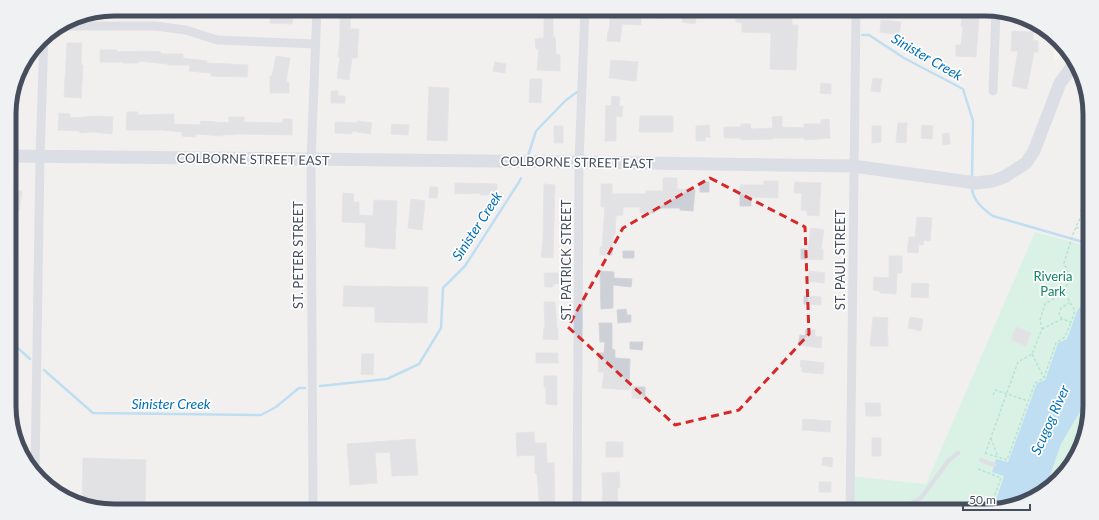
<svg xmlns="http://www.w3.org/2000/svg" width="1099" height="520" viewBox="0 0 1099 520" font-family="Lato,sans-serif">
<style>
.commercial{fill:#fdfbe8}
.green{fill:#baf3da}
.water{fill:#84c8f3}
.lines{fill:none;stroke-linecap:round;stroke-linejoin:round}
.stream{stroke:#84c8f3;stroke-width:2.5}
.building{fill:#ced0d7;stroke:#d3d4db}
.path{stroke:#6fd4b4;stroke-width:1.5;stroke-dasharray:3 2;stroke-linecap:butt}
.service{stroke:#c5cbd8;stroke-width:4.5}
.minor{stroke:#c5cbd8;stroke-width:9}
.secondary{stroke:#c0c8da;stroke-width:13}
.marked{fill:none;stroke:#d62828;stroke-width:3;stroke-dasharray:8 5;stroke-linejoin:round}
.labels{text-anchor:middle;stroke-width:3.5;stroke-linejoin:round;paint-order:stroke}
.street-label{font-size:13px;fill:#464e5e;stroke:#fff}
.park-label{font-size:13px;fill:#108660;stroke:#fff}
.water-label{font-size:14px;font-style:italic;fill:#0170b6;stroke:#fff}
.rim{fill:none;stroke:#464e5e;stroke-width:5}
</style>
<rect width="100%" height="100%" fill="#f2f0ef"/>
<path class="commercial" d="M1054 39 1064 48 1054 64Z"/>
<path class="green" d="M1035 232 1090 247V294L1077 311 1067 339 1058 343 1045 380 1037 383 1008 462 996 459 1004 476 992 511H848L850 476 926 484Z
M1090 395V407L1079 452 1044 493 1061 444Z"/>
<path class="water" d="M1090 294V395L1061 444 1044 493 992 511 1004 476 992 472 996 459 1008 462 1037 383 1045 380 1058 343 1067 339 1077 311Z"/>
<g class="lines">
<path class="stream" d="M862 35H869L904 58 963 89 973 121 972 178
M528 156 536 131 566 100 580 90
M972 187C972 200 983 209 993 216L1090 244
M10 341 30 359
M44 370 93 413 261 415 276 407 299 388H305
M320 386 387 379 419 364 441 328 443 288 465 266 519 182 521 178"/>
</g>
<path class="building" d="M235 9H246V17L235 16Z
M280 9H293L292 24 270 23 271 11 279 12Z
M340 9H351L350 29H359L357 58H352L349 80 337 78 340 57H338L340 39Z
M611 9H624L623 17 641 18V25L622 24 620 42 607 41 608 31H609Z
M684 9H697L695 24 682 22Z
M736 9H792V25H798L796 70 770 69 771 33 742 32V23L736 22Z
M544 15H553V37H555L556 54 560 55V71L537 70 539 49H536L535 39 544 38Z
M962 16 979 18 976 57 956 56V45H961L963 27 961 26Z
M881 20 901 22 899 35 880 32Z
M1012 31 1033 32V40L1038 41V52H1034L1027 89 1012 86 1018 51H1011Z
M67 43H82L81 65H83L81 98 64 97Z
M100 50H117V52L144 51 161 52V54H183V58L207 61V63L248 65 247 77 211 76V73L189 71 190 65H168V64L139 61V63H123V62H100Z
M276 56 290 58 286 82H289V93H270V76H272Z
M611 60 638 62 636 81 609 78Z
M495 62 506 64 505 73 493 71Z
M873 78 882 79 880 92 871 91Z
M530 79H542L541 103 529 102Z
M821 83 831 84V94L820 93Z
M15 84 18 85 17 116H9V107Z
M429 87 449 88 447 141 427 140Z
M331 91H338V96H345V103H331Z
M612 96 620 97 619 106H623L622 117 616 116V141H605L606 105 611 106Z
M127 112H138V115L174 114V124L200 125 201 121 229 123V117H244V122L283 123V119H292V135L239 134 222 135V136L196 134V137L182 136V132L162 130H126Z
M59 113 70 114V118L99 116 113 117 112 134 92 132 80 133 79 131 58 130Z
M640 116H673V132H639Z
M782 116V127L804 128V124H821V120L829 119 830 138 805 140 804 138H773V139L741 140V138H724V127H741V124H750L751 129 773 128 772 117Z
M358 121 372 123 370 134 352 131V134L335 133V122L358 123Z
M898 123H907L906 143 896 142Z
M392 124 409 125 408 135 391 134Z
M709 125 710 137H705V141H696V126Z
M922 125 933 126 932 139 921 138Z
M554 126H563V143H554Z
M872 126H881V142L872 143Z
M949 133 950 144 943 145 942 134Z
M663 178H677V189L695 190 693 211 680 210V208H654V213H640V207H623V215L616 216 615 235H613L612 255H600V247H602L605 207H601V184H612V194H646V191H663Z
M764 181H778V198L751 197V206H740V185H764Z
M700 182H709V192H700Z
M795 182 821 183 819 216 807 215V211L801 210 802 193H794Z
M455 183 497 184V195H480V193L455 194Z
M544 184 555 185 553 258 541 257 543 241Z
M430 187H438L437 198H429Z
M9 189 22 191 19 211 9 210Z
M343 193 354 194 353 202H359V215L373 216 374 200 397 201 395 249 365 247 366 223 342 222Z
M411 199 425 201 422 230 408 228Z
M917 217 932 218 930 241 924 240 923 245 919 244 918 253 907 252 909 237H915Z
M811 228 824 230 821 249H823V260L801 259V249H808Z
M623 251H634V258H623Z
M889 256H902V273H897L896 294 880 293V291L873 290 874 277 889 278Z
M600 271 614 272V278L632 279 631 287 613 285V308L601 309Z
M809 271 825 273 824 283 808 281Z
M544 273H558L559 284H553V287H545Z
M912 283 929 284 928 298 911 297Z
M344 286 428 287 427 323 375 322V307L343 306Z
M804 296 821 297V305L804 304Z
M544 302H555L557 328 558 329V340L543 339 544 328H545Z
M626 309 627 315H631V322L618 323 617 310Z
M873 317 888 318 887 337H888V346H870Z
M910 317 923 319 921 331 908 328Z
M599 323H612V349L615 350V358L630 359 629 390 602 388 604 372H598L599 353H604L605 342H600Z
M1016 327 1031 333 1026 346 1011 340Z
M806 329 815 330V336L822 337 821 348 798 345 800 335 805 336Z
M630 342H643L642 350 630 349Z
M536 353H558V363H536Z
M362 354H374L373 375 361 374Z
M801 360 824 363 823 374 802 372V367H800Z
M544 376H557V405L546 404V387H544Z
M632 387H645V399L632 398Z
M865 403H880L881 416H866Z
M803 419 831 421 830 432 802 430Z
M534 432 535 443H546L547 463H554L555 511H540L537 474 535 473V455L517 456 516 433Z
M872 438H881V456H872Z
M415 439 418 475 392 476 390 452 375 453 377 483 350 485 347 444Z
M606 442H623V457H606Z
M823 457 833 458 832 467 822 465Z
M83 458 146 460 145 511H114L82 504Z
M619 472 620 487 617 488 618 504H614V511H603L602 497H603L602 473Z
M819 482H831V492H819Z"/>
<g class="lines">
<path class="path" d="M1076 228 1089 226
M1062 319 1059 314 1061 308 1069 303
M1042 329 1062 319 1071 322 1075 311 1064 292
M1032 354 1044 378
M993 395 995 390 1028 401
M991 438 998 457
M985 453 1007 460 1035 383 1044 378 1056 343 1065 337 1071 322
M985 454 1018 362 1032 354 1042 329 1040 320 1045 304 1064 292 1070 277 1064 263 1073 234 1081 216 1082 195
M978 469 1001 478 989 511"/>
<path class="service" d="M981 460 994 465
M851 508H899L910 504 921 498 949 460 958 453"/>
<path class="minor" d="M659 14V9
M59 26H155L186 30 217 40 315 44
M993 91 996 11
M35 473 40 157 44 36
M313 501 311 160 317 9
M577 511 579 162 585 9
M850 511 856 9"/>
<path class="secondary" d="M9 156 579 162 853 166 976 183 993 181 1004 177 1026 163 1034 151 1060 83 1075 63"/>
</g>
<path d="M0 0H1099V520H0ZM710 178 805 227 809 334 739 410 675 425 568 327 623 228Z" fill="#f2f0ef" fill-opacity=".55" fill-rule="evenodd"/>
<path class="marked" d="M710 178 805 227 809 334 739 410 675 425 568 327 623 228Z"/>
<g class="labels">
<g class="street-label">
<text transform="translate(253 159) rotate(1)" y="5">COLBORNE STREET EAST</text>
<text transform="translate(577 162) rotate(1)" y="5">COLBORNE STREET EAST</text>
<text transform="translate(298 255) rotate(-90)" y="5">ST. PETER STREET</text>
<text transform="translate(566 260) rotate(-90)" y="5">ST. PATRICK STREET</text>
<text transform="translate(840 260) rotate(-90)" y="5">ST. PAUL STREET</text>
</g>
<g class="park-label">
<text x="1053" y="281">Riveria<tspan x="1053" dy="15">Park</tspan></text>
</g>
<g class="water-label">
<text transform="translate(927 57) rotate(30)" y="5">Sinister Creek</text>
<text transform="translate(477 226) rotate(-57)" y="5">Sinister Creek</text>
<text x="171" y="409">Sinister Creek</text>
<text transform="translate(1050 420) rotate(-66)" y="5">Scugog River</text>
</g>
</g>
<path d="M0 0H1099V520H0ZM114 16H985A98 98 0 0 1 1083 114V406A98 98 0 0 1 985 504H114A98 98 0 0 1 16 406V114A98 98 0 0 1 114 16Z" fill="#f0f1f2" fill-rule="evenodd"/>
<path class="rim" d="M114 16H985A98 98 0 0 1 1083 114V406A98 98 0 0 1 985 504H114A98 98 0 0 1 16 406V114A98 98 0 0 1 114 16Z"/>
<path d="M963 504v6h67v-6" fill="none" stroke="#464e5e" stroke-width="2"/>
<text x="969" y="504" font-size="12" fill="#464e5e" stroke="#ffffff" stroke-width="3" paint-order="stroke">50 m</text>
</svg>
